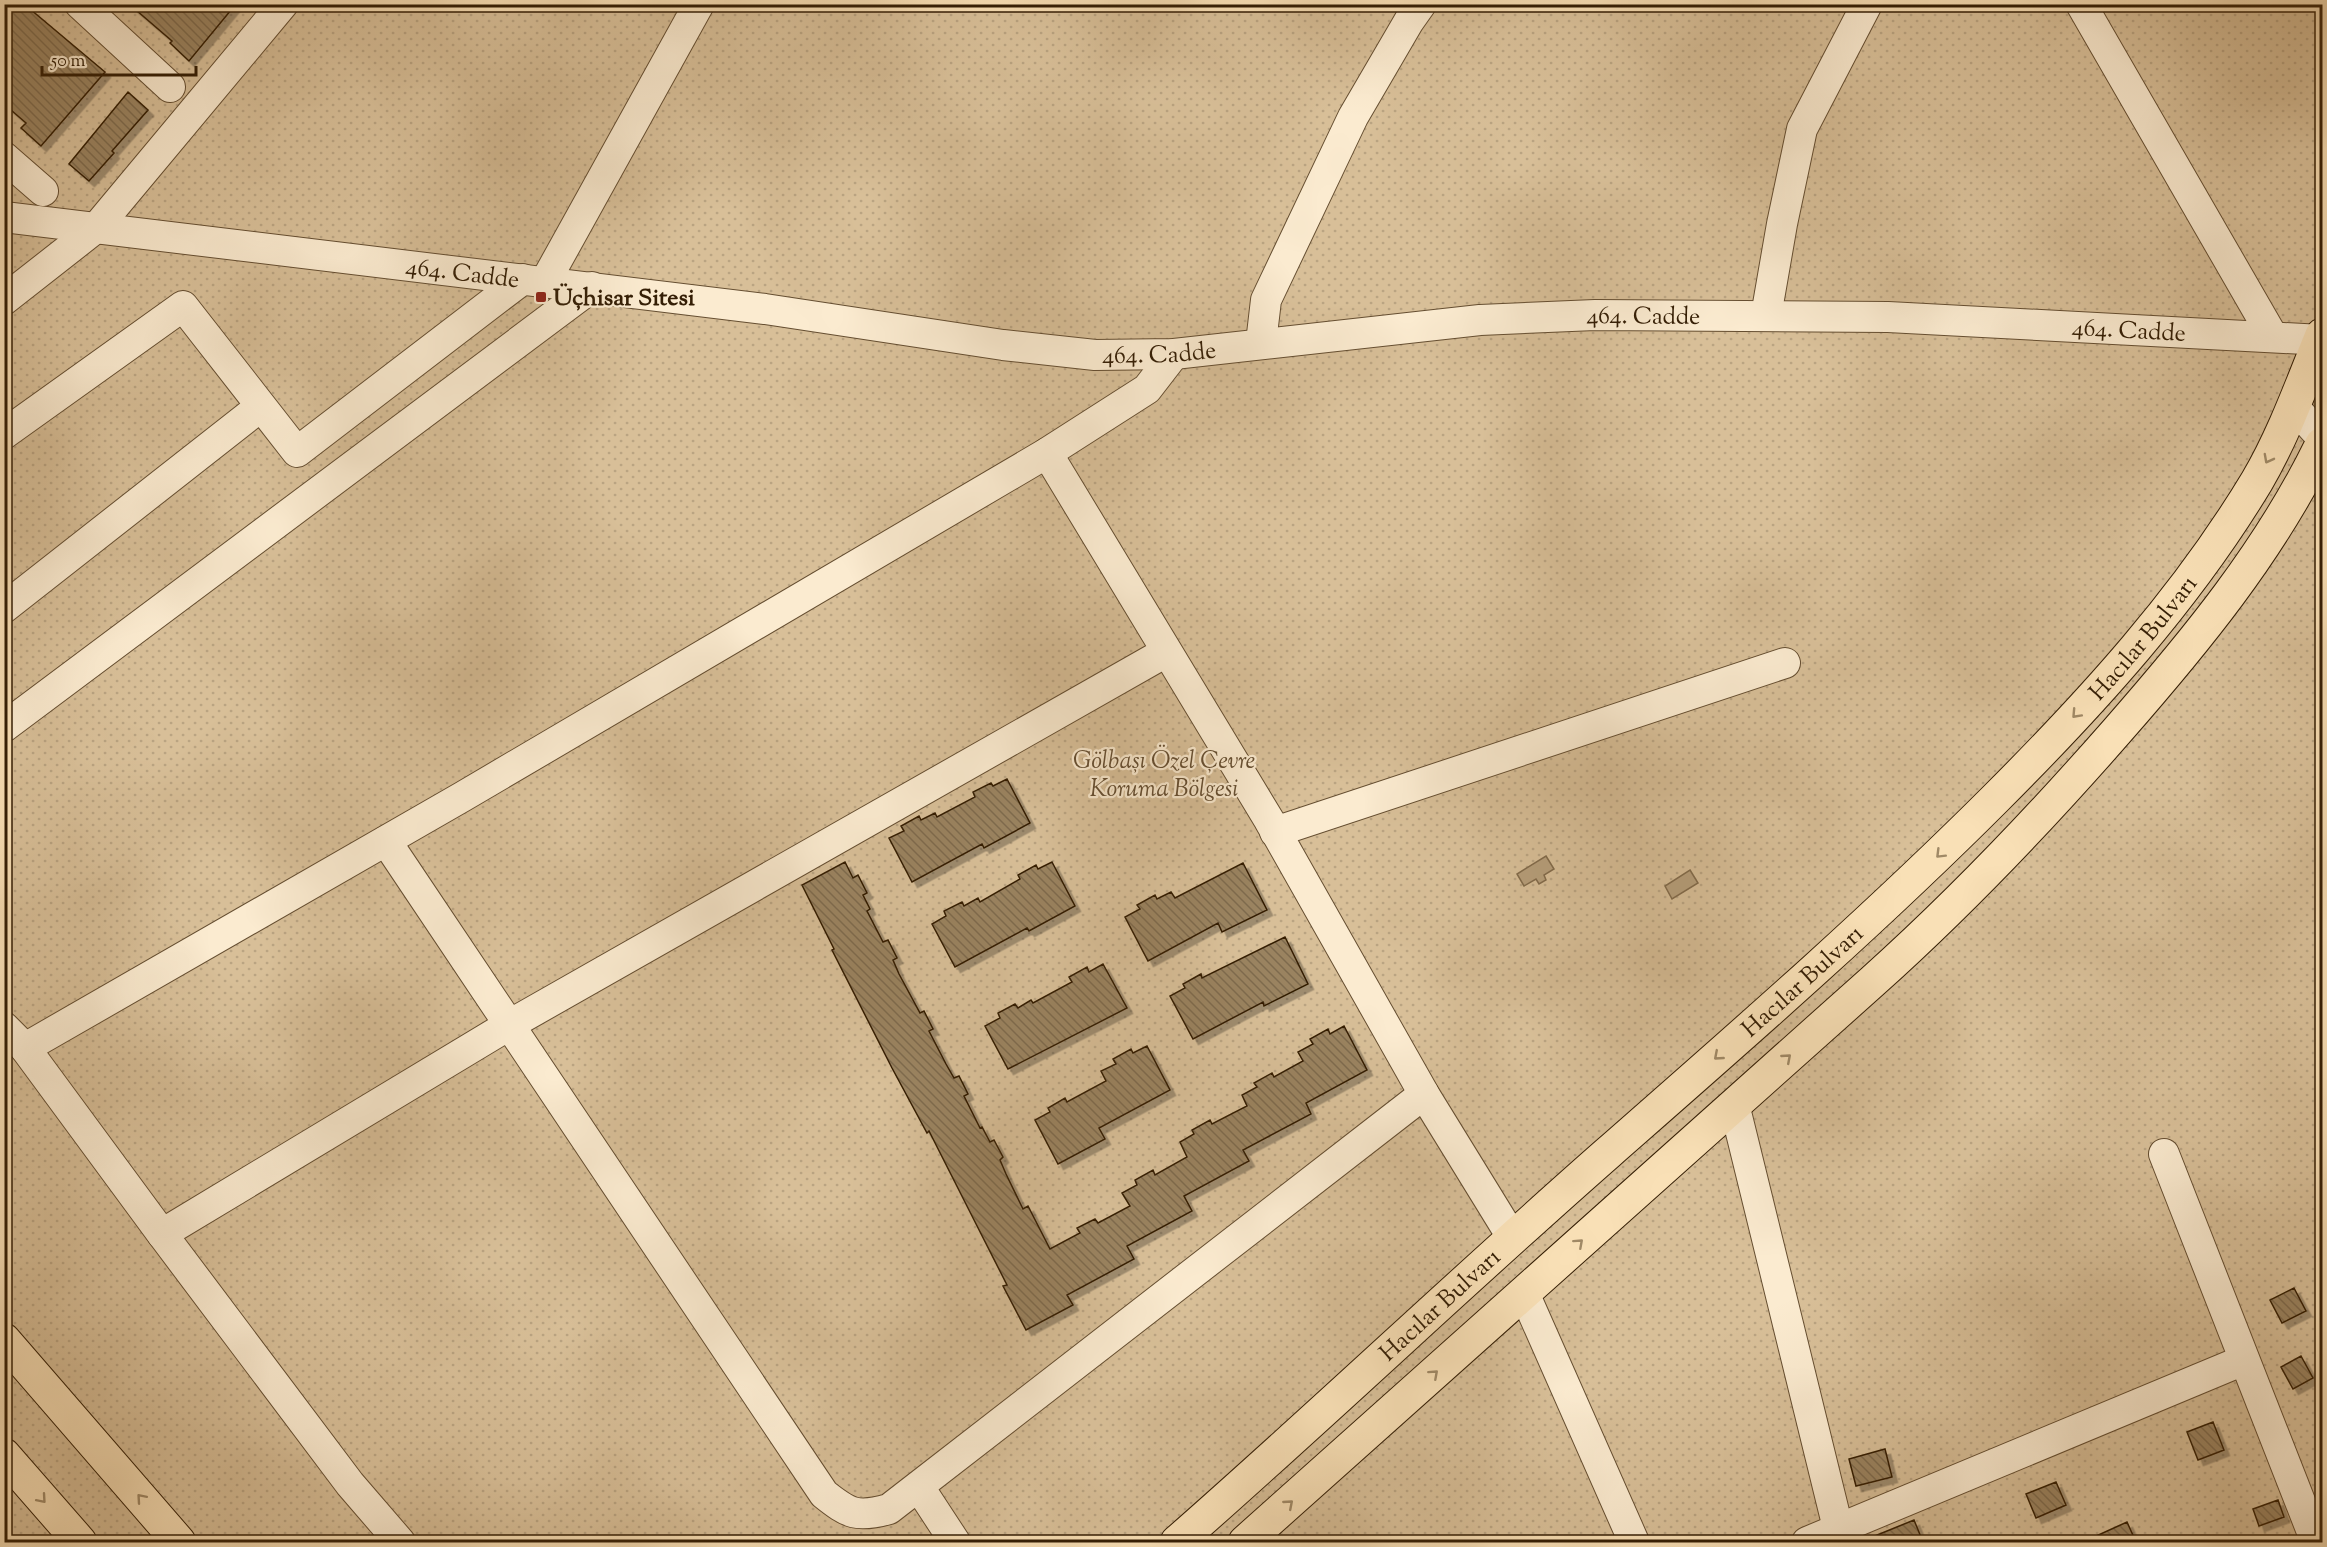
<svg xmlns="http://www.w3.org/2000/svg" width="2327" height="1547" viewBox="0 0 2327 1547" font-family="'Sorts Mill Goudy',serif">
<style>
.green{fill:url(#green-dots);stroke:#866e4e;stroke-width:1.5}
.water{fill:#b69e7a;stroke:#826b4b;stroke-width:1.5}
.building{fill:url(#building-back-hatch);stroke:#341e05;stroke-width:1.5;filter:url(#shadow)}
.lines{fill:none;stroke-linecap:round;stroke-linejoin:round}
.minor-casing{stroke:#654e31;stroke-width:32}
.major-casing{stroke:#341e05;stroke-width:35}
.highway-casing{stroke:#341e05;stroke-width:35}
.minor{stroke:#fbebd0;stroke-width:30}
.major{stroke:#f9e0b6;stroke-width:33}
.highway{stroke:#f9e0b6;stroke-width:33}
.oneway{stroke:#a08966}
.poi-dot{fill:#8f2418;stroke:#fbebd0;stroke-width:2}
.labels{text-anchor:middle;stroke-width:4.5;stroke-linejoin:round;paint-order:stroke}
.street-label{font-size:24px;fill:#341e05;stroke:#fbebd0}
.poi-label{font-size:24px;font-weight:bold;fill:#341e05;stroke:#fbebd0;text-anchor:start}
.park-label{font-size:24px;font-style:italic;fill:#654e31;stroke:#fbebd0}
</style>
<defs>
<pattern id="green-dots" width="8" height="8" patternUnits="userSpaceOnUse" patternTransform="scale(1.5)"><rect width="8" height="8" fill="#d8bf98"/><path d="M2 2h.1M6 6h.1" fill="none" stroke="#baa482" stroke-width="1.8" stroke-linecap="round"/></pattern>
<pattern id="building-back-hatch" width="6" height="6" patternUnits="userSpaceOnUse" patternTransform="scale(1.5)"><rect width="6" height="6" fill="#9a8361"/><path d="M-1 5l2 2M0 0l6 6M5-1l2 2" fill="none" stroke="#7e6b4e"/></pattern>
<filter id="shadow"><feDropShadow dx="5.5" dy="5.5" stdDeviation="0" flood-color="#0004"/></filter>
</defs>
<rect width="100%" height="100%" fill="#f9e0b6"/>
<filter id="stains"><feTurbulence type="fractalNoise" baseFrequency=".00333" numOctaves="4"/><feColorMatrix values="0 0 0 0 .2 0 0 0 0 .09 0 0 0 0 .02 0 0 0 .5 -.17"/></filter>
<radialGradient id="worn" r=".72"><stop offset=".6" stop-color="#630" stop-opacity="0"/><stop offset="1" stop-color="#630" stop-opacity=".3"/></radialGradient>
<path class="green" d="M5 5H2322V1542H5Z"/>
<path class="water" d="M1546 856 1554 869 1544 875 1546 880 1539 884 1536 879 1524 886 1517 874Z
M1690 870 1698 883 1672 899 1665 886Z"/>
<path class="building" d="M4 4H24L105 72 41 146 21 128 26 123 4 104Z
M129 4H236L189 61 170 43 172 41Z
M128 92 148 110 112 151 114 153 89 181 69 164Z
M1007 779 1030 823 984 848 982 844 912 882 889 838 904 831 901 826 919 816 921 820 935 813 937 817 975 797 973 792 991 783 993 786Z
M845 862 853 878 858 875 867 893 863 895 870 909 867 911 883 942 888 940 897 958 893 960 899 974 920 1013 924 1011 933 1029 929 1031 946 1064 954 1078 959 1076 968 1094 964 1096 980 1128 982 1127 990 1142 994 1140 1003 1157 1000 1160 1006 1174 1023 1209 1028 1206 1050 1249 1080 1233 1077 1228 1095 1219 1098 1223 1130 1206 1122 1193 1137 1185 1135 1180 1153 1170 1155 1175 1187 1157 1180 1142 1194 1134 1192 1130 1210 1120 1212 1124 1247 1106 1242 1095 1257 1087 1254 1083 1272 1073 1274 1077 1303 1061 1298 1052 1313 1044 1310 1039 1328 1029 1330 1034 1344 1026 1367 1070 1306 1103 1311 1114 1243 1150 1249 1161 1184 1196 1192 1211 1127 1246 1134 1259 1067 1295 1073 1305 1026 1330 1003 1286 1007 1285 972 1216 929 1131 927 1133 892 1068 832 950 834 949 802 885Z
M1052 862 1075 906 1029 931 1027 928 955 967 932 924 946 916 944 911 962 902 964 906 978 898 980 902 1020 879 1018 875 1036 865 1038 869Z
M1243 863 1267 910 1222 932 1218 923 1148 961 1125 917 1140 909 1137 905 1155 895 1157 899 1171 892 1175 898Z
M1285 937 1308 984 1264 1006 1263 1002 1193 1039 1170 996 1185 988 1183 984 1201 974 1202 978Z
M1103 964 1127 1008 1008 1069 985 1026 1000 1018 998 1013 1015 1004 1018 1008 1031 1000 1033 1003 1072 982 1069 977 1087 967 1089 972Z
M1147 1046 1170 1090 1099 1128 1105 1139 1058 1164 1035 1120 1050 1112 1048 1108 1065 1098 1067 1102 1106 1081 1101 1071 1116 1064 1113 1059 1131 1049 1133 1053Z
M2294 1288 2306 1311 2282 1323 2270 1300Z
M2301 1356 2313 1378 2293 1389 2281 1367Z
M2213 1422 2224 1450 2198 1460 2187 1432Z
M1885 1449 1892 1477 1856 1486 1849 1459Z
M2056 1482 2066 1505 2036 1518 2026 1494Z
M2278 1500 2284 1517 2259 1526 2253 1509Z
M1914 1520 1923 1542H1860Z
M2127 1522 2136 1542H2083Z"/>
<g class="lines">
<g class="minor-casing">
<g id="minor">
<path d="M80 4 170 87"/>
<path d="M2081 4 2273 337"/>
<path d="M4 157 43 191"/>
<path id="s1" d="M4 217 765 309 1003 345 1095 355 1174 354 1480 320 1595 315 1888 317 2322 340"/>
<path d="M545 282 699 4"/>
<path d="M4 300 97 227 283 4"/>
<path d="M1766 316 1782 224 1802 129 1867 4"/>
<path d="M1261 343 1266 300 1353 117 1409 21 1421 4"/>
<path d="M2293 406 2322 438"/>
<path d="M4 434 183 306 297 452 523 279"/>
<path d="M1047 453 1269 820 1424 1094 1512 1237"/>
<path d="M4 608 260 407"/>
<path d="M4 727 592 287"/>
<path d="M1275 832 1785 663"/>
<path d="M386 841 824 1494C849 1514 857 1518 889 1509L1424 1094"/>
<path d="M4 1027 25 1048 162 1234 509 1025 1166 652"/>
<path d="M25 1048 462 797 1047 453 1147 389 1174 354"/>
<path d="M1734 1104 1838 1528"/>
<path d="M2164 1154 2316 1542"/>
<path d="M162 1234 350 1484 400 1542"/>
<path d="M1524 1293 1634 1542"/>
<path d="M919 1487 955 1542"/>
<path d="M1807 1542 2244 1360"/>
</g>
</g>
<g class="major-casing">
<g id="major">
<path id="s2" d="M1177 1542C1323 1414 1463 1280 1609 1152 1740 1037 1871 923 1995 799 2092 702 2186 599 2257 481 2284 435 2302 384 2322 335"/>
<path d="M1245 1542 1873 981C1960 903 2040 819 2117 731 2195 642 2270 551 2322 444"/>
</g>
</g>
<g class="highway-casing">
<path id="highway" d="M4 1340 179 1542
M4 1455 80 1542"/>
</g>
<use href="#minor" class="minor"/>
<use href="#major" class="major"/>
<use href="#highway" class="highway"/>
</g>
<defs><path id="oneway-chevron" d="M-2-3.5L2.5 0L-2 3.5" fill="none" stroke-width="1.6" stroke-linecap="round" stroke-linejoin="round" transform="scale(1.5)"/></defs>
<g class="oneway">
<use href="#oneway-chevron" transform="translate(2268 459) rotate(118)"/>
<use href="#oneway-chevron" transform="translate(2076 714) rotate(133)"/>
<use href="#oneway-chevron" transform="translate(1940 854) rotate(135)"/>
<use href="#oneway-chevron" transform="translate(1718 1056) rotate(139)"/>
<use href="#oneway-chevron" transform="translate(1787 1058) rotate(-41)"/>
<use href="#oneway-chevron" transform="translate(1579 1243) rotate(-42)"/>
<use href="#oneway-chevron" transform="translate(1434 1374) rotate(-42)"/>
<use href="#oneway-chevron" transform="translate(141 1498) rotate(-131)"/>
<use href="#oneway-chevron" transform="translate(42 1499) rotate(49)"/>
<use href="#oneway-chevron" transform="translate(1289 1504) rotate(-41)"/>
</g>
<rect class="poi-dot" x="535" y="291" width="12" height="12" rx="3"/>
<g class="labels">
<g class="street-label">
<text dy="8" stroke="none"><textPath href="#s1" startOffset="462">464. Cadde</textPath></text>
<text dy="8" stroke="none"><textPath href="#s1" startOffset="1650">464. Cadde</textPath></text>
<text dy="8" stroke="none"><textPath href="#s1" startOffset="2136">464. Cadde</textPath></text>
<text dy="8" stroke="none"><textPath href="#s1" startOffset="1164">464. Cadde</textPath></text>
<text dy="8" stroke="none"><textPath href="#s2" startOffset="1324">Hacılar Bulvarı</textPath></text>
<text dy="8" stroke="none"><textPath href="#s2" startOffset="840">Hacılar Bulvarı</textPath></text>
<text dy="8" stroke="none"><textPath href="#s2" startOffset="354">Hacılar Bulvarı</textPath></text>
</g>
<g class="poi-label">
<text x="553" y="305">Üçhisar Sitesi</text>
</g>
<g class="park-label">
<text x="1164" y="768">Gölbaşı Özel Çevre<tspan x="1164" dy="28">Koruma Bölgesi</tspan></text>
</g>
</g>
<rect width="2327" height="1547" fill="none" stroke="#f9e0b6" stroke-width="24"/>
<rect x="6" y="6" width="2315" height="1535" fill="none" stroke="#341e05" stroke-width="3"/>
<rect x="12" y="12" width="2303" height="1523" fill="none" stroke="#341e05" stroke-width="1.5"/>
<path d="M42 66v9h154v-9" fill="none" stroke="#341e05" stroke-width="3"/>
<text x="51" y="66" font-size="18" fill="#341e05" stroke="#fbebd0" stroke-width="4.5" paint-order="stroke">50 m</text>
<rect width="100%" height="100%" filter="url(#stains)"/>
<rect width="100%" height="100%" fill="url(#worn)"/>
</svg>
